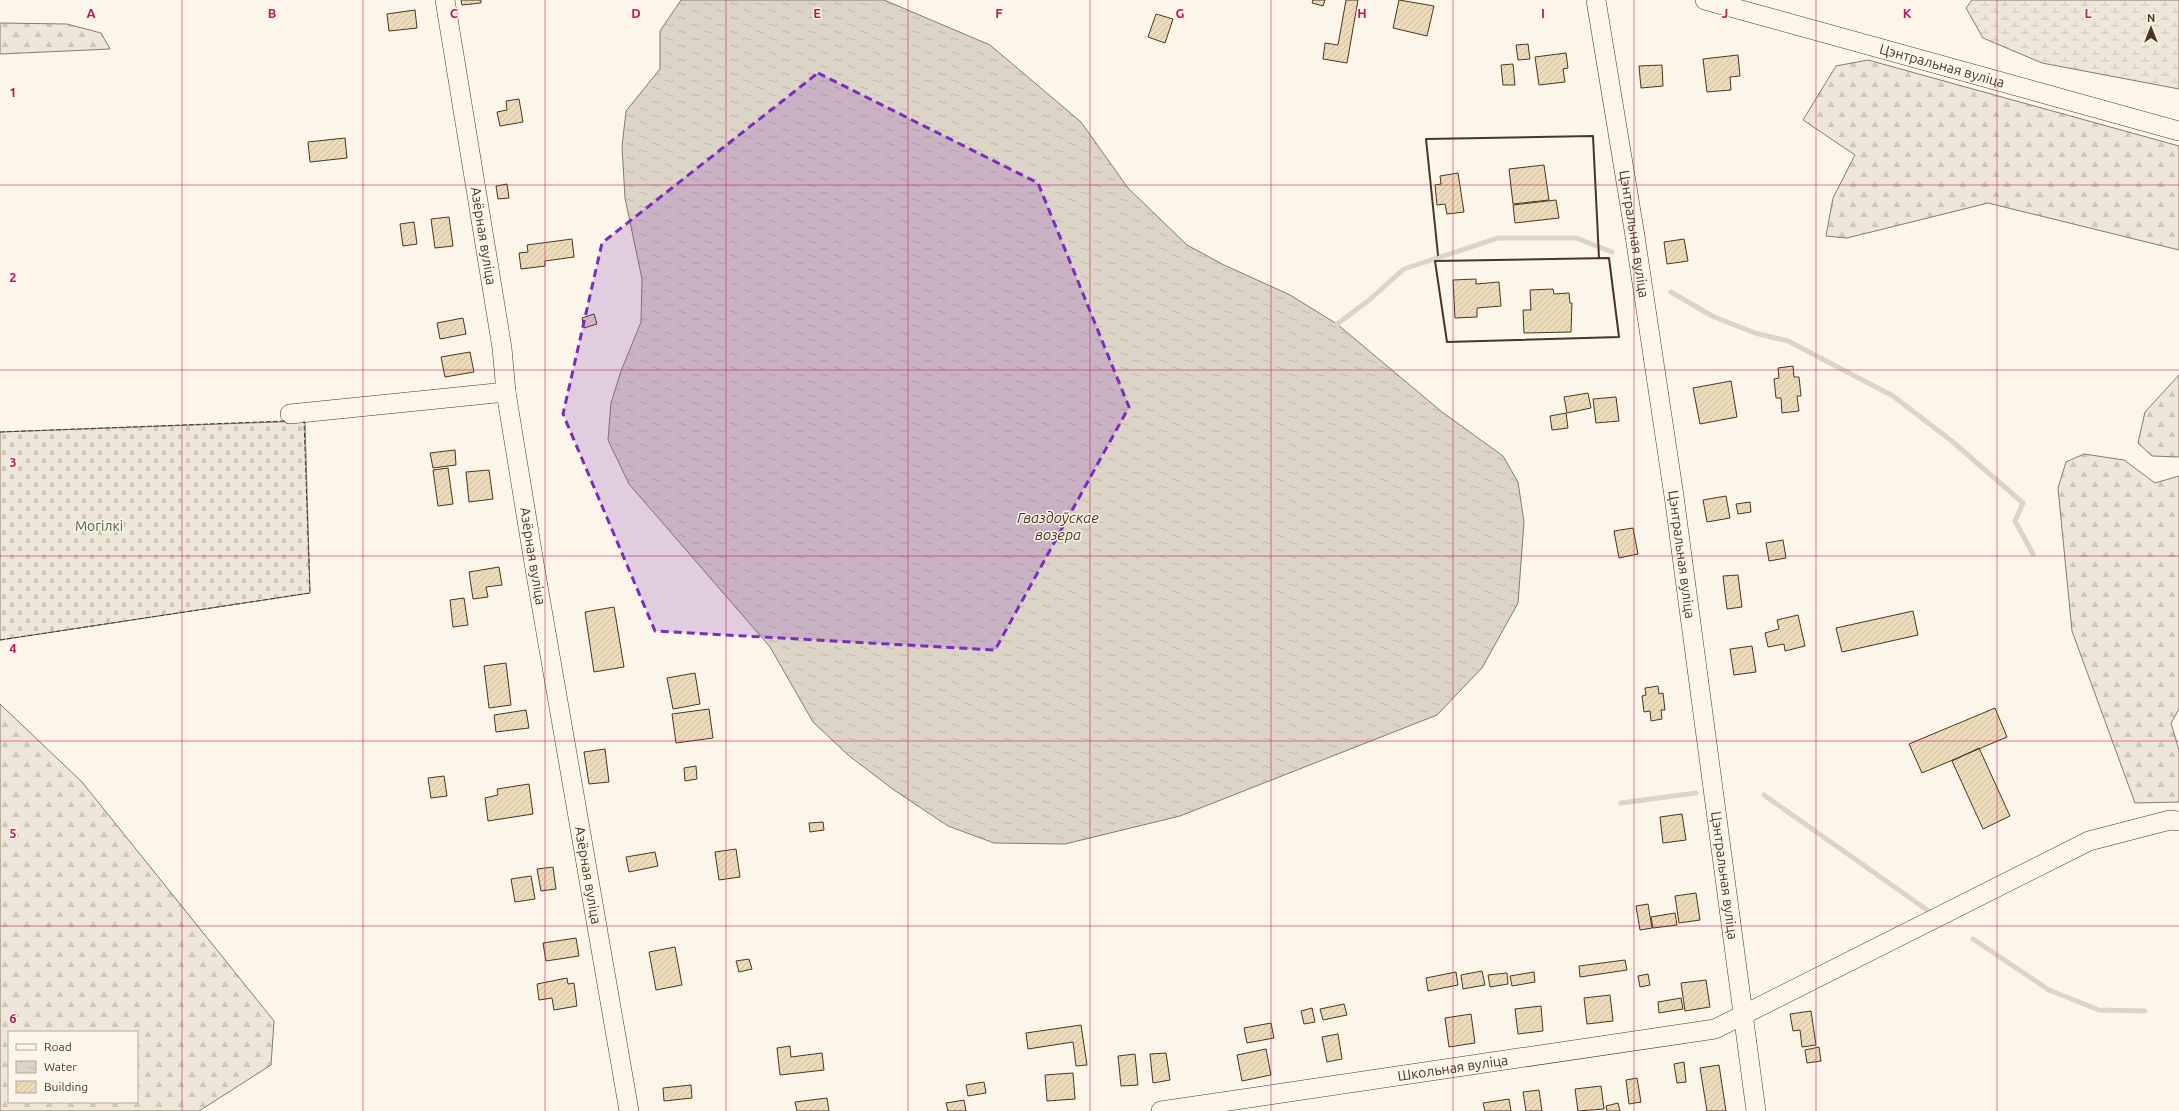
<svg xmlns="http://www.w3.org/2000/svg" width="2179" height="1111" viewBox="0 0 2179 1111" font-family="Ubuntu,sans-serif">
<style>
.forest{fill:url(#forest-firs);stroke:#887966;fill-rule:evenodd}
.wetland{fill:url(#wetland-marsh);stroke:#887966}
.cemetery{fill:url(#cemetery-stones);stroke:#887966}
.water{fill:url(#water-ripples);stroke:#887966}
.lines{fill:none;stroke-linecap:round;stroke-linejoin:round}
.stream{stroke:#dcd4c6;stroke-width:5}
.building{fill:url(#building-hatch);stroke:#4a3520}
.minor-casing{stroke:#4a3520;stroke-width:20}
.minor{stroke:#fbf6e9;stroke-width:19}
.fence{stroke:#4a3520;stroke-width:1;stroke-dasharray:5 2;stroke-linecap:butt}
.wall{stroke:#4a3520;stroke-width:2}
.marked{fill:#7b2cbf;fill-opacity:0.2;stroke:#7b2cbf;stroke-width:3;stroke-dasharray:8 5;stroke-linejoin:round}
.grid{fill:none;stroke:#c2185b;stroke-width:1;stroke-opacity:0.55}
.labels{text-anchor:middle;stroke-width:3;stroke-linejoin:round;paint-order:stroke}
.street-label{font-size:14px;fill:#4a3520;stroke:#fbf6e9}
.park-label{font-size:14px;fill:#436837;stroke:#fbf6e9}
.water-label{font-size:15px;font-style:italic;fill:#4a3520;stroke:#fbf6e9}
.grid-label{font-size:13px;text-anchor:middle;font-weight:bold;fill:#c2185b;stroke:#fbf6e9;stroke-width:3;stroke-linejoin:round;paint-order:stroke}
</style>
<defs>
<pattern id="forest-firs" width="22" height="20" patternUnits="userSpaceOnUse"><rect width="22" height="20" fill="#ede6d9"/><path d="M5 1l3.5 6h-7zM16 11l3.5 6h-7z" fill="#cdc6ba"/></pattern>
<pattern id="wetland-marsh" width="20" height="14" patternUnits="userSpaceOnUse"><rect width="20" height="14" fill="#ede6d9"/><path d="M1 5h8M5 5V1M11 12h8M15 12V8" fill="none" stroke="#cdc6ba"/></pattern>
<pattern id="cemetery-stones" width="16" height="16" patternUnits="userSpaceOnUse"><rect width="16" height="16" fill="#ede6d9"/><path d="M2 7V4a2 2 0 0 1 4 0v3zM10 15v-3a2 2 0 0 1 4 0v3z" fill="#cdc6ba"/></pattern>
<pattern id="water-ripples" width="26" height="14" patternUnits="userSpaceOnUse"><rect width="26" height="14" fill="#dcd4c6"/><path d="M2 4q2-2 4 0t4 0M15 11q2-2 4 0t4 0" fill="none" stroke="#beb7aa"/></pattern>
<pattern id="building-hatch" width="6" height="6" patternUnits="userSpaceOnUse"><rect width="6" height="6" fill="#ecdcbc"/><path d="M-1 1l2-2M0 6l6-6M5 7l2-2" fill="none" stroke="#ccbda1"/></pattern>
</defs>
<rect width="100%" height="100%" fill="#fbf6e9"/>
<path class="forest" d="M0 23 67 24 101 33 110 49 0 54Z
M1868 60 2179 146V250L1988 203 1847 238 1826 236 1833 198 1855 155 1803 120 1836 66Z
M2179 375V457L2152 456 2138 443 2145 412Z
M2084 454 2124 460 2155 483 2179 476V709L2171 723 2179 750V802L2135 803 2072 631 2058 488 2066 462Z
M0 704 82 782 274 1021 271 1065 199 1111H0ZM9 1032H137V1102H9Z"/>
<path class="wetland" d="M1972 0H2179V89L2042 63 1983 38 1966 8Z"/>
<path class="cemetery" d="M305 421 310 593 0 640V432Z"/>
<path class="water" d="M681 0H884L990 45 1081 122 1128 188 1187 245 1224 265 1290 295 1337 324 1442 412 1503 456 1518 482 1524 522 1518 603 1482 668 1437 715 1180 816 1065 844 994 843 948 826 894 790 848 755 813 722 770 647 629 484 608 440 611 403 621 371 641 322 642 279 625 198 622 147 626 111 660 69V31Z"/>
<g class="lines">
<path class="stream" d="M1671 292 1712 316 1755 333 1788 341 1893 396 1953 442 2023 503 2015 521 2033 554
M1337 324 1368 301 1404 269 1498 238H1576L1612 252
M1764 795 1930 912
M1621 803 1696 793
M1973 939 2049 990 2099 1010 2145 1011"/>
</g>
<path class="building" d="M461 0H481V3L462 5Z
M1313 0H1325L1323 6 1312 3Z
M1346 0H1358L1347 63 1323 59 1325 43 1338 45Z
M1399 0 1434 6 1427 36 1393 28Z
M415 10 417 28 389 31 387 14Z
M1156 14 1173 19 1165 43 1148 37Z
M1528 44 1530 59 1518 60 1516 45Z
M1566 53 1568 68 1563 69 1565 82 1539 85 1535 57Z
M1738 55 1740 76 1730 77 1731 90 1707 92 1703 59Z
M1513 64 1515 85H1503L1501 65Z
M1662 65 1663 86 1641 88 1639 66Z
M519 99 523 122 500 126 497 112 507 110 506 101Z
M345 138 347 158 310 162 308 142Z
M1544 165 1549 200 1513 204 1509 169Z
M1458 173 1464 212 1447 214 1445 204 1437 205 1435 185 1441 184 1440 176Z
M507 184 509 198 498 199 496 186Z
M1556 200 1559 218 1515 223 1513 205Z
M449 217 453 246 435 248 431 219Z
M414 222 417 244 403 246 400 224Z
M572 239 574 257 545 261V266L521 269 519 253 528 252 527 245Z
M1684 239 1688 261 1667 264 1664 242Z
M1476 279V284L1499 282 1501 306 1477 308V317L1455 318 1453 280Z
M1553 289 1554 294 1569 293 1570 303H1572L1571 332 1524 333 1523 310H1531L1530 290Z
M594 314 597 324 584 328 582 318Z
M463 318 466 334 440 339 437 323Z
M470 352 474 372 445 377 441 357Z
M1793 366 1794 377H1799L1801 396H1797L1799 411 1782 413 1781 398H1776L1774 379 1779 378 1778 368Z
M1731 381 1737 417 1700 424 1693 388Z
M1588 393 1591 408 1567 413 1564 397Z
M1616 397 1619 421 1596 423 1593 399Z
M1566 413 1568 428 1552 430 1550 416Z
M455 450 456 465 433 468 430 453Z
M448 468 453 504 438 506 433 470Z
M489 470 493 499 469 502 466 472Z
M1726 496 1730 518 1707 522 1703 500Z
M1750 502 1751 512 1738 514 1736 504Z
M1633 528 1638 554 1619 558 1614 531Z
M1783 540 1786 558 1769 561 1766 543Z
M499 567 502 585 486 587 488 597 473 599 469 572Z
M1738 575 1742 607 1727 609 1723 576Z
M464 598 468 625 453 627 450 600Z
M614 607 624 667 594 672 585 612Z
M1913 611 1918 635 1842 652 1836 628Z
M1798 615 1805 646 1785 651 1784 644 1768 647 1765 633 1779 629 1777 620Z
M1752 646 1756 672 1734 675 1730 649Z
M506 663 511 705 489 708 484 666Z
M695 673 700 704 673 709 667 678Z
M1658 686 1659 694 1663 693 1665 710H1661L1662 719 1651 721 1650 711 1644 712 1642 696 1646 695 1645 688Z
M1995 708 2007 737 1922 773 1909 744Z
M709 709 713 738 676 743 672 714Z
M526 710 529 728 496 732 494 715Z
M1979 748 2010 816 1983 829 1952 761Z
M605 749 609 782 589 784 584 752Z
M696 766 697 779 685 781 684 768Z
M444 776 447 796 431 798 428 778Z
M529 784 533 814 488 821 485 798 498 795 497 789Z
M1682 814 1686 840 1663 843 1660 817Z
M823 822 824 830 810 832 809 823Z
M736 849 740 877 719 880 715 852Z
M655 852 658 866 629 872 626 857Z
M553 867 556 889 541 891 537 869Z
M531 876 535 899 515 902 511 879Z
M1696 893 1700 920 1679 923 1675 896Z
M1648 904 1652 928 1640 930 1636 906Z
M1675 913 1677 925 1653 928 1651 917Z
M576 938 579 956 546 961 543 943Z
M675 947 682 985 656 990 649 952Z
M749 959 752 969 739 972 736 961Z
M1625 960 1627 970 1580 977 1579 966Z
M1482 971 1485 985 1463 989 1461 975Z
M1456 972 1458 985 1428 991 1426 978Z
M1534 972 1535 982 1512 986 1510 976Z
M1507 973 1508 984 1490 987 1488 975Z
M1648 974 1650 985 1640 987 1638 976Z
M567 978 568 984 574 983 577 1006 554 1010 552 998 539 1000 537 984Z
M1706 980 1710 1007 1685 1011 1681 983Z
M1610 995 1613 1021 1587 1024 1584 998Z
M1681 998 1683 1009 1659 1013 1658 1002Z
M1344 1004 1347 1015 1323 1020 1320 1009Z
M1541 1006 1543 1031 1518 1034 1515 1009Z
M1312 1008 1315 1022 1304 1024 1301 1011Z
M1811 1011 1816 1045 1802 1047 1800 1030 1793 1031 1790 1014Z
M1471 1014 1475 1043 1449 1047 1445 1018Z
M1271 1023 1274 1038 1247 1043 1244 1028Z
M1081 1025 1087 1065 1076 1066 1073 1042 1028 1049 1026 1033Z
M1338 1034 1342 1059 1327 1062 1322 1037Z
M790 1046 791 1057 822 1053 824 1070 780 1075 777 1048Z
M1819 1047 1821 1061 1807 1063 1805 1050Z
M1266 1049 1271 1075 1242 1081 1237 1055Z
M1166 1053 1170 1080 1153 1083 1150 1054Z
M1135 1054 1138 1085 1121 1086 1118 1056Z
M1684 1062 1686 1082 1677 1083 1674 1064Z
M1719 1065 1726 1111H1707L1700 1068Z
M1073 1073 1075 1099 1047 1101 1045 1075Z
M1637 1078 1641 1102 1629 1104 1626 1080Z
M984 1082 986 1093 968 1096 966 1085Z
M691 1085 692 1098 664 1101 663 1088Z
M1601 1086 1604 1109 1578 1111 1575 1089Z
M1539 1090 1542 1111H1526L1523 1092Z
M827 1098 829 1111H797L795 1102Z
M1509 1099 1511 1111H1485L1483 1103Z
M964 1100 966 1111H948L946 1103Z
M1618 1103 1620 1111H1607L1606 1106Z"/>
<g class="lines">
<g class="minor-casing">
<g id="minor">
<path id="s1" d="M445 0 502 348 506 392 534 563 629 1111"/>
<path id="s2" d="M1596 0 1635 236 1674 496 1756 1111"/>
<path id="s3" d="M1705 0 2179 131"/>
<path d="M290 414 506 392"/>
<path id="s4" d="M1161 1111 1715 1029 2089 841 2170 820 2179 821"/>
</g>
</g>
<use href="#minor" class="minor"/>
<path class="fence" d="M0 432 286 421
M0 640 310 593 304 421"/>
<path class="wall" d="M1438 255 1426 139 1593 136 1599 258
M1609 258 1619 337 1447 342 1435 261Z"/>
</g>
<path class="marked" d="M818 73 1038 183 1129 407 995 650 655 631 563 414 602 243Z"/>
<path class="grid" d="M182 0V1111M363 0V1111M545 0V1111M726 0V1111M908 0V1111M1090 0V1111M1271 0V1111M1453 0V1111M1634 0V1111M1816 0V1111M1997 0V1111M0 185H2179M0 370H2179M0 556H2179M0 741H2179M0 926H2179"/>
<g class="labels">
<g class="street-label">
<text dy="5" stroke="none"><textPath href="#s3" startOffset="246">Цэнтральная вуліца</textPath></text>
<text dy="5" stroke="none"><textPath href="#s2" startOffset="237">Цэнтральная вуліца</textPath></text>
<text dy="5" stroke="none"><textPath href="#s1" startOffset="239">Азёрная вуліца</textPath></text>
<text dy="5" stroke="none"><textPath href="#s2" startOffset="561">Цэнтральная вуліца</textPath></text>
<text dy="5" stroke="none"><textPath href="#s1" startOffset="563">Азёрная вуліца</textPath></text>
<text dy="5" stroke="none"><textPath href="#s1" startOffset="887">Азёрная вуліца</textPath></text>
<text dy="5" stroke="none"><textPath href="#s2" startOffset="885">Цэнтральная вуліца</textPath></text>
<text dy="5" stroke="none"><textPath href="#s4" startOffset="295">Школьная вуліца</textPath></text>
</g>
<g class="park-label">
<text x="99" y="531">Могілкі</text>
</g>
<g class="water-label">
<text x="1058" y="523">Гваздоўскае<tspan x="1058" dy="17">возера</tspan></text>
</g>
</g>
<g class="grid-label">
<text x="91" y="18">A</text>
<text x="272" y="18">B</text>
<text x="454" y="18">C</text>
<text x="636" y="18">D</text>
<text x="817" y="18">E</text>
<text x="999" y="18">F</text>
<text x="1180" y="18">G</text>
<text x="1362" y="18">H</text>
<text x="1543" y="18">I</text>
<text x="1725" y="18">J</text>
<text x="1907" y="18">K</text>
<text x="2088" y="18">L</text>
<text x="13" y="97">1</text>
<text x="13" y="282">2</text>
<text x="13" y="467">3</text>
<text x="13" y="653">4</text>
<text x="13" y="838">5</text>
<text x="13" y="1023">6</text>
</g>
<rect x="8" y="1031" width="130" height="72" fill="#fbf6e9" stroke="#b4a999"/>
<rect x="16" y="1044" width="20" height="6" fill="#fbf6e9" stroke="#b4a999"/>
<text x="44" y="1051" font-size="12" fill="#4a3520">Road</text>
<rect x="16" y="1061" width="20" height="12" fill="url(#water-ripples)" stroke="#b4a999"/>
<text x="44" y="1071" font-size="12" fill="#4a3520">Water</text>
<rect x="16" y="1081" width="20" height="12" fill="url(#building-hatch)" stroke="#b4a999"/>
<text x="44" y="1091" font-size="12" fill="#4a3520">Building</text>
<g transform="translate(2151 28)" stroke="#fbf6e9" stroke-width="3" paint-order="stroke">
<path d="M0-3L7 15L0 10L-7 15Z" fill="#4a3520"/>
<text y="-6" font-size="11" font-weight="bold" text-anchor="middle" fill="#4a3520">N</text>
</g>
</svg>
